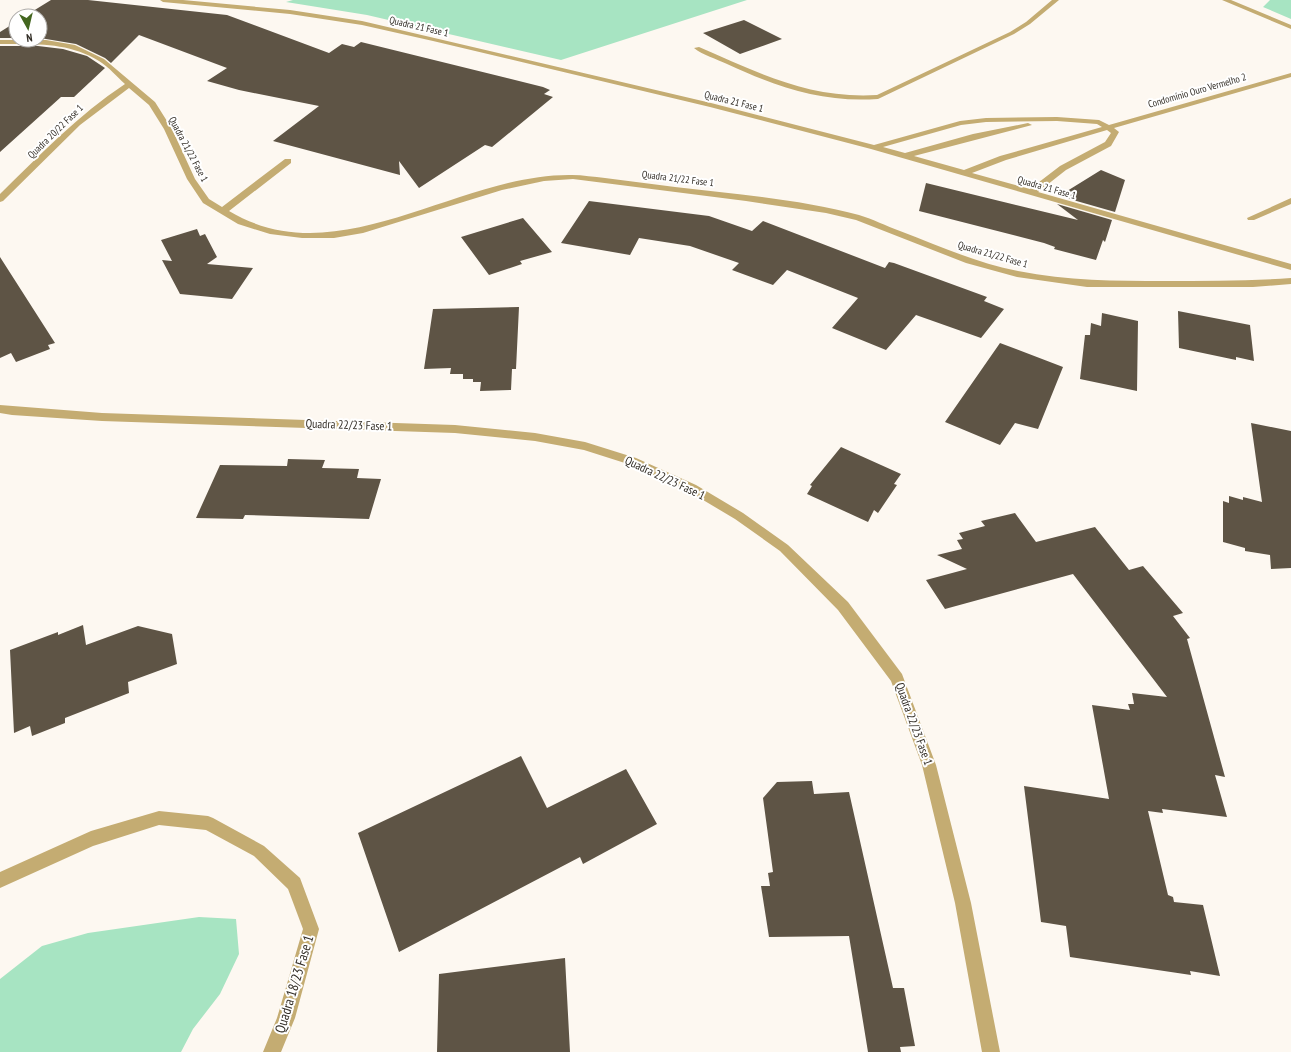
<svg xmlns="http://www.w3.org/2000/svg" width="1291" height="1052" viewBox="0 0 1291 1052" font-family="'PT Sans Narrow',sans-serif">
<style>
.green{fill:#a7e4c2}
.building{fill:#5e5445}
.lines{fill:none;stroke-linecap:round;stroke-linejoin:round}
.minor{fill:#c4ac72;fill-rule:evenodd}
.labels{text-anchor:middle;stroke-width:4;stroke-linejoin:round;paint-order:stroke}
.far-street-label{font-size:10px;fill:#322d26;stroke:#fff}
.street-label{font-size:12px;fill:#322d26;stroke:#fff}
.near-street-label{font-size:14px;fill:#322d26;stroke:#fff}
</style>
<rect width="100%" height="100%" fill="#fdf8f1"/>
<path class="green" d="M293 0H747L561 60 367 15 286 2Z
M1270 0H1291V19L1263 7Z
M199 917 236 919 239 954 220 994 193 1029 181 1052H0V979L42 946 88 933Z"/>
<path class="building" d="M51 0H88L227 15 329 53 342 44 354 47 361 42 543 87 550 90 544 94 553 97 492 147 485 145 419 188 399 161 400 175 273 141 319 106 239 90 207 81 227 68 139 35 111 63 105 58 76 44 40 38V16H25Z
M744 20 782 39 740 54 703 33Z
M16 22V38H0V32Z
M0 46H38L63 49 87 56 105 68 74 97H61L0 152Z
M1101 170 1125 180 1115 212 1059 196Z
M926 183 1078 220 1057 204 1112 220 1105 242 1103 240 1096 260 1054 249 1055 247 1044 243 919 211Z
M589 201 709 216 752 231 763 221 885 268 889 262 894 263 987 297 984 301 1004 309 981 338 916 315 886 350 832 328 858 298 787 270 773 285 732 270 739 263 690 246 639 238 630 255 561 243Z
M523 218 552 252 520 261 522 264 489 275 461 237Z
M197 229 200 236 205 234 217 257 207 264 253 268 232 299 180 294 162 260 172 261 161 240Z
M0 257 55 343 48 345 50 349 16 362 11 353 0 358Z
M519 307 516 369H512L511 390 480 391 481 382H473V379H463V374H450L451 368 424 369 433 309Z
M1178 311 1250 325 1254 361 1236 357V360L1179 348Z
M1102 313 1138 321 1137 391 1080 379 1085 335H1090L1091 323 1101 326Z
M1000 343 1063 367 1038 429 1015 423 1000 445 945 422Z
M1251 423 1291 431V568L1271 569 1270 555 1245 551V548L1223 542V501L1229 503V496L1243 500V497L1262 502Z
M841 447 901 474 894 484 897 485 878 513 874 510 868 522 807 494 812 486 810 485Z
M288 459 325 460 322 468 359 469 357 478 381 479 369 519 245 515 243 519 196 518 220 465 287 466Z
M1015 513 1036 542 1095 527 1129 570 1143 566 1183 613 1173 616 1190 638 1187 639 1225 777 1215 775 1227 817 1162 809 1163 813 1148 811 1168 895 1173 897 1174 902 1203 905 1220 976 1190 971 1191 975 1070 957 1066 926 1041 922 1024 786 1109 799 1092 705 1130 710 1128 704H1134L1132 693 1167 697 1073 574 945 609 926 580 967 569 937 555 962 549 957 540 963 539 959 533 985 526 981 521Z
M83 625 86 645 138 626 172 634 177 664 128 682 129 693 65 718V723L32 736 30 726 14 733 10 650 58 632V635Z
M521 756 547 808 626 769 657 824 583 864 580 857 399 952 358 833Z
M812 781 814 794 849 792 893 988H904L915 1046 900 1047 901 1052H868L849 936 769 937 761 886H770L768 873 773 872 763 798 777 782Z
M565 958 570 1052H437L439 974Z"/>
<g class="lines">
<path class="minor" d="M160 0H183L290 10 362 21 711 103 874 145 960 121 986 118 1057 117 1099 120 1109 125 1291 73V77L1114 128 1119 132 1111 146 1066 170 1038 192 1291 264V270L871 149 710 107 433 41 362 25 290 14 163 2ZM1057 121 1097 124 1102 127 1000 156 964 170 914 156 1032 125 1028 123 973 134 905 153 883 147 961 125 986 122ZM1107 130 1111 133 1105 142 1060 166 1030 189 972 173 1006 160Z
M1052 0H1059L1030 24 1014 34 878 99C822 103 777 87 727 64 717 59 702 55 694 48L699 47C759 73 809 99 877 95L1010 32 1026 22Z
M1222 0H1231L1291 25V29Z
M0 40H46L75 45 104 59 155 102 172 129 195 179 209 199 222 207 285 159H291V163L229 211C339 277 458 173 572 175 583 175 594 177 605 178 628 181 652 184 675 187 736 194 799 199 859 215 873 219 886 226 900 231 939 246 977 263 1018 271 1068 281 1115 281 1165 281 1207 281 1249 281 1291 278V284L1253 287H1087L1017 277 966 263 856 220 826 213 746 201 573 179 544 181 502 190 363 233 334 238H302L270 234 238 224 203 203 187 179 164 129 149 105 129 88 80 125 3 201 0 202V194C40 155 78 115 125 84 117 77 109 67 99 61 69 42 34 44 0 44Z
M1291 198V204L1254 220H1248L1247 218Z
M0 405 102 413 455 425 535 433 585 442 636 458 696 485 743 513 788 545 848 602 902 674 936 765 971 903 1000 1052H982L955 903 922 765 891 681 838 610 780 551 735 519 688 491 628 464 584 450 535 441 455 433 102 421 12 415 0 413Z
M159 811 208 816 213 818 264 846 300 878 319 929 295 1018 281 1052H263L277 1018 303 929 288 889 254 856 206 830 159 825 93 846 0 888V872L91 831Z"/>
</g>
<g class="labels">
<g class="far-street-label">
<text transform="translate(419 26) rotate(13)" y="4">Quadra 21 Fase 1</text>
<text transform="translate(1197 90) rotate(-16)" y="4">Condomínio Ouro Vermelho 2</text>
<text transform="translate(734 101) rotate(14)" y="4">Quadra 21 Fase 1</text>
<text transform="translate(55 131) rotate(-44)" y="4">Quadra 20/22 Fase 1</text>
<text transform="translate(189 149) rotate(62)" y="4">Quadra 21/22 Fase 1</text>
<text transform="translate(678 178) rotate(7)" y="4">Quadra 21/22 Fase 1</text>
<text transform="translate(1047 187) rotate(16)" y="4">Quadra 21 Fase 1</text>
<text transform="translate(993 254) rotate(16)" y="4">Quadra 21/22 Fase 1</text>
</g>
<g class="street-label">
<text transform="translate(349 425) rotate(2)" y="4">Quadra 22/23 Fase 1</text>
<text transform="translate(665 478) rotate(25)" y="4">Quadra 22/23 Fase 1</text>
<text transform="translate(914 724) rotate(70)" y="4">Quadra 22/23 Fase 1</text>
</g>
<g class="near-street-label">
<text transform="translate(294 984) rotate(-73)" y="5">Quadra 18/23 Fase 1</text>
</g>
</g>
<g transform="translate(28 28) rotate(172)"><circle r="19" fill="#ffffff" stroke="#adaba8"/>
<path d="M0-3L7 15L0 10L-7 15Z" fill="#43661f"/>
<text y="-6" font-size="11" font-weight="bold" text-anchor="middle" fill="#322d26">N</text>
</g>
</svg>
